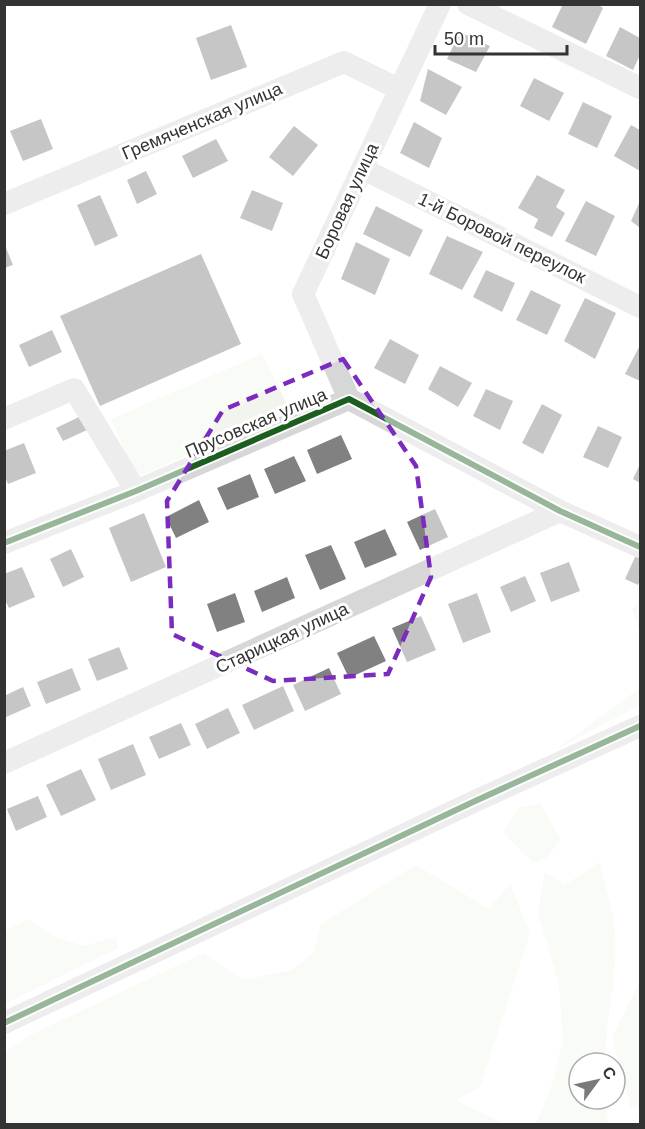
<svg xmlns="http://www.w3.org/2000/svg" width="645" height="1129" viewBox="0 0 645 1129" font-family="Helvetica,sans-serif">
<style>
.green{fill:#f1f5ed}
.building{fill:#818181}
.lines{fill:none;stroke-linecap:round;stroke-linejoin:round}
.minor{stroke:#d7d7d7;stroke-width:22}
.cycleway-casing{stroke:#fff;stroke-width:10}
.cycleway{stroke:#1b5e20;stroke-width:6}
.marked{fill:none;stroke:#7b2cbf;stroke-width:4.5;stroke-dasharray:12 8;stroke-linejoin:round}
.labels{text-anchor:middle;stroke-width:6;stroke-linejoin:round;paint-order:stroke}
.street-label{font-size:18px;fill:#333;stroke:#fff}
</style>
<rect width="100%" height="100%" fill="#fff"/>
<path class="green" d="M262 354 290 410 142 475 134 472 111 419Z
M640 598V633L632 609Z
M640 688V705L555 750Z
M540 804 561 840 545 859 533 863 503 832 519 808Z
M600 862C603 886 614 910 615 934 618 978 605 1020 605 1063H579V1099H606L608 1124H536L551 1087 563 1039 559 984 538 913 545 872 565 885Z
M416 865 489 909 510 884 530 933 480 1087 456 1100 505 1124H5V1052L32 1034 204 953 243 980 292 970 313 953 321 924Z
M28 919 55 937 84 946 116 937 118 948 5 1004V931Z
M640 981V1107L631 1108 612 1037Z"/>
<path class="building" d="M563 4H597L603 8 586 44 552 27Z
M231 25 247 67 211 80 196 38Z
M620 27 640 38V55L633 70 606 56Z
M460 32 490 46 476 72 447 59Z
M428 69 462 87 446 115 420 101Z
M534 78 564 93 549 121 520 106Z
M583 102 612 116 597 148 568 134Z
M41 119 53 149 23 161 10 131Z
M414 122 442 138 429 168 400 153Z
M631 125 640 130V171L614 156Z
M294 126 318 145 293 176 269 157Z
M216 139 228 161 193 178 182 156Z
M146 171 157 194 137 204 127 180Z
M537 175 565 190 556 207 565 213 552 237 534 228 538 219 518 208Z
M252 190 283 203 272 231 240 218Z
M100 195 118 236 95 246 77 205Z
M586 201 615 216 596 256 565 241Z
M640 201V228L631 221Z
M376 206 423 230 410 257 363 234Z
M447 236 483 252 462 290 429 274Z
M356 242 390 259 375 295 341 279Z
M4 243 13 265 4 268Z
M201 254 241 344 100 406 60 316Z
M486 270 515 283 502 312 473 297Z
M531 290 561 305 547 335 516 320Z
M585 298 616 313 595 359 564 341Z
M52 330 62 352 29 367 19 345Z
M390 339 419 355 405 384 374 368Z
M639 347 640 348V381L625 374Z
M440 366 472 383 458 407 428 389Z
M486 389 513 401 500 430 473 416Z
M542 404 562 415 543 454 522 443Z
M81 416 87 430 63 441 56 428Z
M598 426 622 437 608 468 583 457Z
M341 435 352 459 317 474 307 450Z
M24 443 36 473 8 484 4 475V451Z
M294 456 306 481 275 494 264 469Z
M640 464V483L633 479Z
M250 474 259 497 227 510 217 488Z
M199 500 209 522 176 538 166 517Z
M435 509 448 537 420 550 407 522Z
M144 513 166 567 131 582 109 528Z
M385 529 397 555 365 568 354 542Z
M331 545 346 579 320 590 305 555Z
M71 549 84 577 63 587 50 559Z
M636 555 640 557V580L638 585 625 579Z
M569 562 580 591 551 602 540 573Z
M22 567 35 597 9 608 4 598V574Z
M525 576 536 601 511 612 500 587Z
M287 577 295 598 262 612 254 591Z
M235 593 245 622 217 632 207 604Z
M477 593 491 632 463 643 448 604Z
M421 616 436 650 407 662 392 628Z
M374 636 386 661 349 678 337 653Z
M119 647 128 669 97 681 88 659Z
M72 668 81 690 46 704 37 682Z
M329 668 341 694 305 711 293 685Z
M283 686 294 711 254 730 242 705Z
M23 687 31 706 4 718V696Z
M228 708 240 733 207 749 195 724Z
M181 723 191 745 159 759 149 737Z
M133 744 146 775 111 790 98 759Z
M81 769 96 800 61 816 46 785Z
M38 796 47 817 16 831 7 809Z"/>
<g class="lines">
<path class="minor" d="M468 4 640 88
M363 169 640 307
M4 204 344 62 399 89
M349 399 303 294 440 4
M4 419 74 389 136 491
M4 543 136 491 349 399 560 511 640 547
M4 763 560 511
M4 1023 473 802 640 726"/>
<g class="cycleway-casing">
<path id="cycleway" d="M4 543 136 491 349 399 560 511 640 547
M4 1023 473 802 640 726"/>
</g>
<use href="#cycleway" class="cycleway"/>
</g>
<path d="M0 0H645V1129H0ZM343 359 416 466 431 577 388 674 273 681 172 634 167 501 223 410Z" fill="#fff" fill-opacity=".55" fill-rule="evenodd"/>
<path class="marked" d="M343 359 416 466 431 577 388 674 273 681 172 634 167 501 223 410Z"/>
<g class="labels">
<g class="street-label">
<text transform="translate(202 121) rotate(-23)" y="6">Гремяченская улица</text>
<text transform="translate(347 201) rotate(-65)" y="6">Боровая улица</text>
<text transform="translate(502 238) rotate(26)" y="6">1-й Боровой переулок</text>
<text transform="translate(256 423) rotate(-23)" y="6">Прусовская улица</text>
<text transform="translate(282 638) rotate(-25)" y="6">Старицкая улица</text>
</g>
</g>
<rect width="645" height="1129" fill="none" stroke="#333333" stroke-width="12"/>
<g transform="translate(597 1081) rotate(57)"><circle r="28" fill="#ffffff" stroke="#adadad" stroke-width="1.5"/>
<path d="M0-4.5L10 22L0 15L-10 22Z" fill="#7a7a7a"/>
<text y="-9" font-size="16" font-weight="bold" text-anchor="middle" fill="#333333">С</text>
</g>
<path d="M435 45v9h132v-9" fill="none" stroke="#333333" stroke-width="3"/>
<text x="444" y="45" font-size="18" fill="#333333" stroke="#ffffff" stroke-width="4.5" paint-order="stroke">50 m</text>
</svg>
